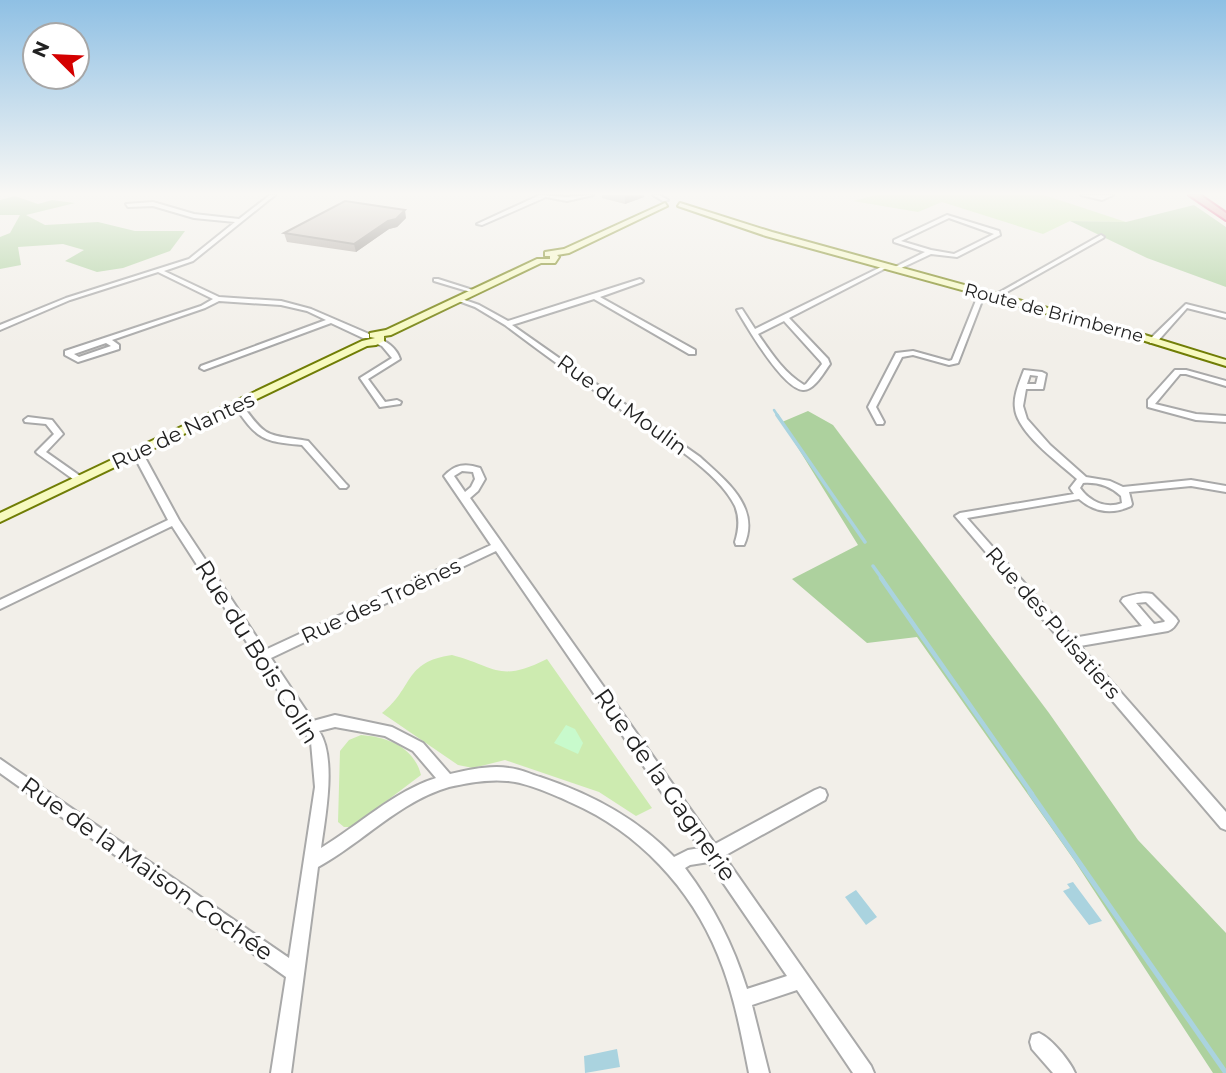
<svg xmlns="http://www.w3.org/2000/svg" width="1226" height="1073" viewBox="0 0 1226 1073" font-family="Montserrat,sans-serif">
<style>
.grass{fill:#cdebb0}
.forest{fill:#add19e}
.park{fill:#c8facc}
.water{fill:#aad3df}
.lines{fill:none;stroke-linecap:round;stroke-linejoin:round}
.stream-far3{stroke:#aad3df;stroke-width:2.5}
.stream-far2{stroke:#aad3df;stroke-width:3.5}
.stream-far1{stroke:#aad3df;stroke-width:4.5}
.stream{stroke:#aad3df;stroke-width:5}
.street-casing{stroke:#a9a9a9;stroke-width:4}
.secondary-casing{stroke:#707d05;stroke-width:4}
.highway-casing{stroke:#dc2a67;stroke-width:4}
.street{fill:#fff;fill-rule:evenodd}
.secondary{fill:#f7fabf;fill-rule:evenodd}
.highway{fill:#e892a2;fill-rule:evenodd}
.wall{fill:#aba49e}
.shaded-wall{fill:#8b8681}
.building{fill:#c7bfb8;stroke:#8b8681;stroke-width:2}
.labels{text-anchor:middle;stroke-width:7;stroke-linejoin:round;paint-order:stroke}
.far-street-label{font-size:18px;fill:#222;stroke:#fff}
.street-label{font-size:21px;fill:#222;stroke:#fff}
.near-street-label{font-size:24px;fill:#222;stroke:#fff}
</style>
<rect width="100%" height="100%" fill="#f2efe9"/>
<path class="grass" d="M876 195H1044L1126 222 1070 221 1043 234 942 202 918 212 853 201Z
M452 655C497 667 499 683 547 659L652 808 636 816 599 792 505 760 473 768 458 765 382 713C414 688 403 662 452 655Z
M361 735C388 737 414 747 421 775L352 827H344L338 822 340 751 349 740Z"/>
<path class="forest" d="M15 196 38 204 52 200 75 203 26 215 45 225 98 222 135 231H185L170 251 123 268 97 272 65 261 84 250 63 244 18 247 21 265 0 269V237L10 233 20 215H0V200Z
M1194 205 1226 227V287L1147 258 1070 221 1126 222Z
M808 411 833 425 1049 713 1138 840 1226 933V1073H1213L1074 860 917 637 867 643 792 579 858 545 782 422Z"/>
<path class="park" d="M566 725 575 729 583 743 578 754 554 743Z"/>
<path class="water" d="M1073 882 1102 921 1089 925 1063 891 1070 888 1067 884Z
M856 890 877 917 866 925 845 897Z
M617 1049 620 1067 585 1073 584 1056Z"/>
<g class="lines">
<path class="stream-far3" d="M774 410 778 416"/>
<path class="stream-far2" d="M777 415 865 542
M873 566 883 580"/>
<path class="stream-far1" d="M881 578 1032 794"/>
<path class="stream" d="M1030 792 1226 1073"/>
<g class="street-casing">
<path id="street" d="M270 195H275L193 261 164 271 219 297 281 301 311 309 369 334V338H363L331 323 204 370 200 368 201 366 326 320 307 311 281 305 219 301 205 308 112 340 119 345V349L78 362 65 355V351L201 306 213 299 158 272 70 300 0 330V325L66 298 189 259 235 222 194 218 153 206 128 207 126 204 153 202 194 214 239 219ZM106 343 111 346 79 357 74 354Z
M540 195 567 197 593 195 567 201 546 197 482 225 477 224Z
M653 195H659L668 200 663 201Z
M1081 195H1113L1102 200Z
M947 215 999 231 1000 235 957 257 931 254 897 270H893V268L925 252 894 242V240ZM949 218 994 234 954 254 931 250 901 241Z
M1101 235 1104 237 1103 238 998 297 993 296Z
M883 266 888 267 789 318 828 359 830 364C824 372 814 391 803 390 783 389 747 327 737 310L742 309 755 329ZM784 321 821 362 822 364 806 384 804 385C784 373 771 353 758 334Z
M434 279H438L479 292 474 293 434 281Z
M640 279 643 281 642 282 600 297 695 350V354H689L594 299 512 325 700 457C725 480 761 507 744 545H736L735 542C739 529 740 518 735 506 718 471 662 438 630 416 588 386 546 356 505 325L475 307 456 300 459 298 479 305 508 321Z
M982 291 985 293 958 363 949 365 913 355 902 357 876 407 884 422 883 424H877L868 407 896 353 913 351 949 361 952 360 979 293Z
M1186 304 1226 314V318L1187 308 1156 343H1150V339Z
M375 339C386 339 397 349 400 359L368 379 385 402 397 400 401 402 400 404 380 407 360 378 392 358 382 346 375 343Z
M1024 370 1042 372 1046 374 1043 389H1026L1023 406 1027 419 1050 445 1086 477 1110 481 1123 487 1191 480 1226 486V492L1191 486 1129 492 1132 504 1131 506C1112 515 1094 512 1079 499L967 518 1073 638 1142 626 1121 601 1123 598C1131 595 1144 592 1152 594L1176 618 1178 621C1175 626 1173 629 1168 631L1080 646 1226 812V830L1221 828 955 516 960 513 1074 494 1070 488 1077 479C1059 463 1017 433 1015 408 1013 396 1020 381 1024 370ZM1030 375 1038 376 1036 384H1027ZM1083 483C1098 482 1110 486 1121 496L1122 503C1106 509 1090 502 1080 488ZM1146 602 1165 621 1164 622 1154 624 1136 603Z
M1175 370H1186L1226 381V386L1186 374H1180L1155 404 1196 414 1226 416V422L1196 420 1148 407V400Z
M238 402 241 403C267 440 267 434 308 441L346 484 348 486 346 488H340L302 445C262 442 256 438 234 405Z
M28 417 52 420 63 434 46 452 83 478 85 480 83 482H77L38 454 36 452 54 434 46 424 25 422 24 420Z
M137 449 142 452 179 520 265 650 491 545 444 476C455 464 466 463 480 468L485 479 478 491 470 498 715 844 815 790 820 788 825 790 827 795 825 800 724 856 871 1066 874 1073H853L797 990 752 1005 769 1073H749C741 1033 734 993 718 955 691 888 638 832 572 803 555 795 525 782 507 781 488 779 467 783 449 787 400 801 362 843 318 867L291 1073H271L286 977 0 773V759L289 958 315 787 311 742 172 526 0 609V600L168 520 132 452ZM462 471 473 472 475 479 471 487 465 492 454 476ZM496 551 700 848 688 850 674 857C637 818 591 794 540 777 530 774 520 769 509 768 490 765 469 770 450 774L423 743 392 727 335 715 313 721 271 658ZM335 727 385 736 413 751 436 778C393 792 359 825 321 848 325 818 337 758 319 731ZM709 862 787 976 747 989C733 944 713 905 685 868L690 865Z
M1039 1033C1051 1038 1070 1061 1075 1073H1053L1032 1049 1030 1042 1032 1035Z"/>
</g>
<g class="secondary-casing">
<path id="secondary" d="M665 203 667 206 569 253 557 255 559 257 555 263H541L391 335 384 336V341L376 345 367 346 0 522V513L362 341 375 338 370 337V333L386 330 537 259H550V256H545V252L564 249Z
M680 203 772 232 1135 332 1226 360V366L1129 336 766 236 678 206Z"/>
</g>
<g class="highway-casing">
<path id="highway" d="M1189 195H1200L1226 213V220Z"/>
</g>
<use href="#street" class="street"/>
<use href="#secondary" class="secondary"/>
<use href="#highway" class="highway"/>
</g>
<path class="wall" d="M602 195H644V197L625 204 602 198Z
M406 218 397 227 389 229 356 252 287 242 284 233Z"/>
<path class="shaded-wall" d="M628 195H644V197L625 204V196Z
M405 210 406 218 397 227 389 229 356 252 354 244Z"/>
<path class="building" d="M345 201 405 210 396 219 388 221 354 244 284 233Z"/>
<linearGradient id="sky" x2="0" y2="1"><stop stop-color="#8fc0e4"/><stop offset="0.56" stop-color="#f9f8f5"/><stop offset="1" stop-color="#f9f8f5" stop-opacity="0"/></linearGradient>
<rect width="1226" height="346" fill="url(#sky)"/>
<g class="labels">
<g class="far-street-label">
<text transform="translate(1054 313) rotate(15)" y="6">Route de Brimberne</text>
</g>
<g class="street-label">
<text transform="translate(622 405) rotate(36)" y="7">Rue du Moulin</text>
<text transform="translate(183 431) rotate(-25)" y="7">Rue de Nantes</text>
<text transform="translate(381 601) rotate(-25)" y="7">Rue des Troënes</text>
<text transform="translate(1053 623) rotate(49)" y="7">Rue des Puisatiers</text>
</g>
<g class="near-street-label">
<text transform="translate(257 652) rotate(58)" y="8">Rue du Bois Colin</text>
<text transform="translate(665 785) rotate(55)" y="8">Rue de la Gagnerie</text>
<text transform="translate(147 869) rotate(35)" y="8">Rue de la Maison Cochée</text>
</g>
</g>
<g transform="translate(56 56) rotate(294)"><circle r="33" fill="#ffffff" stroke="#a7a7a7" stroke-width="2"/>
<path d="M0-5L12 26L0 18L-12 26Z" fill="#d40000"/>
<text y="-10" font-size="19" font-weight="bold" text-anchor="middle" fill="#222222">N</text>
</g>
</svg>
